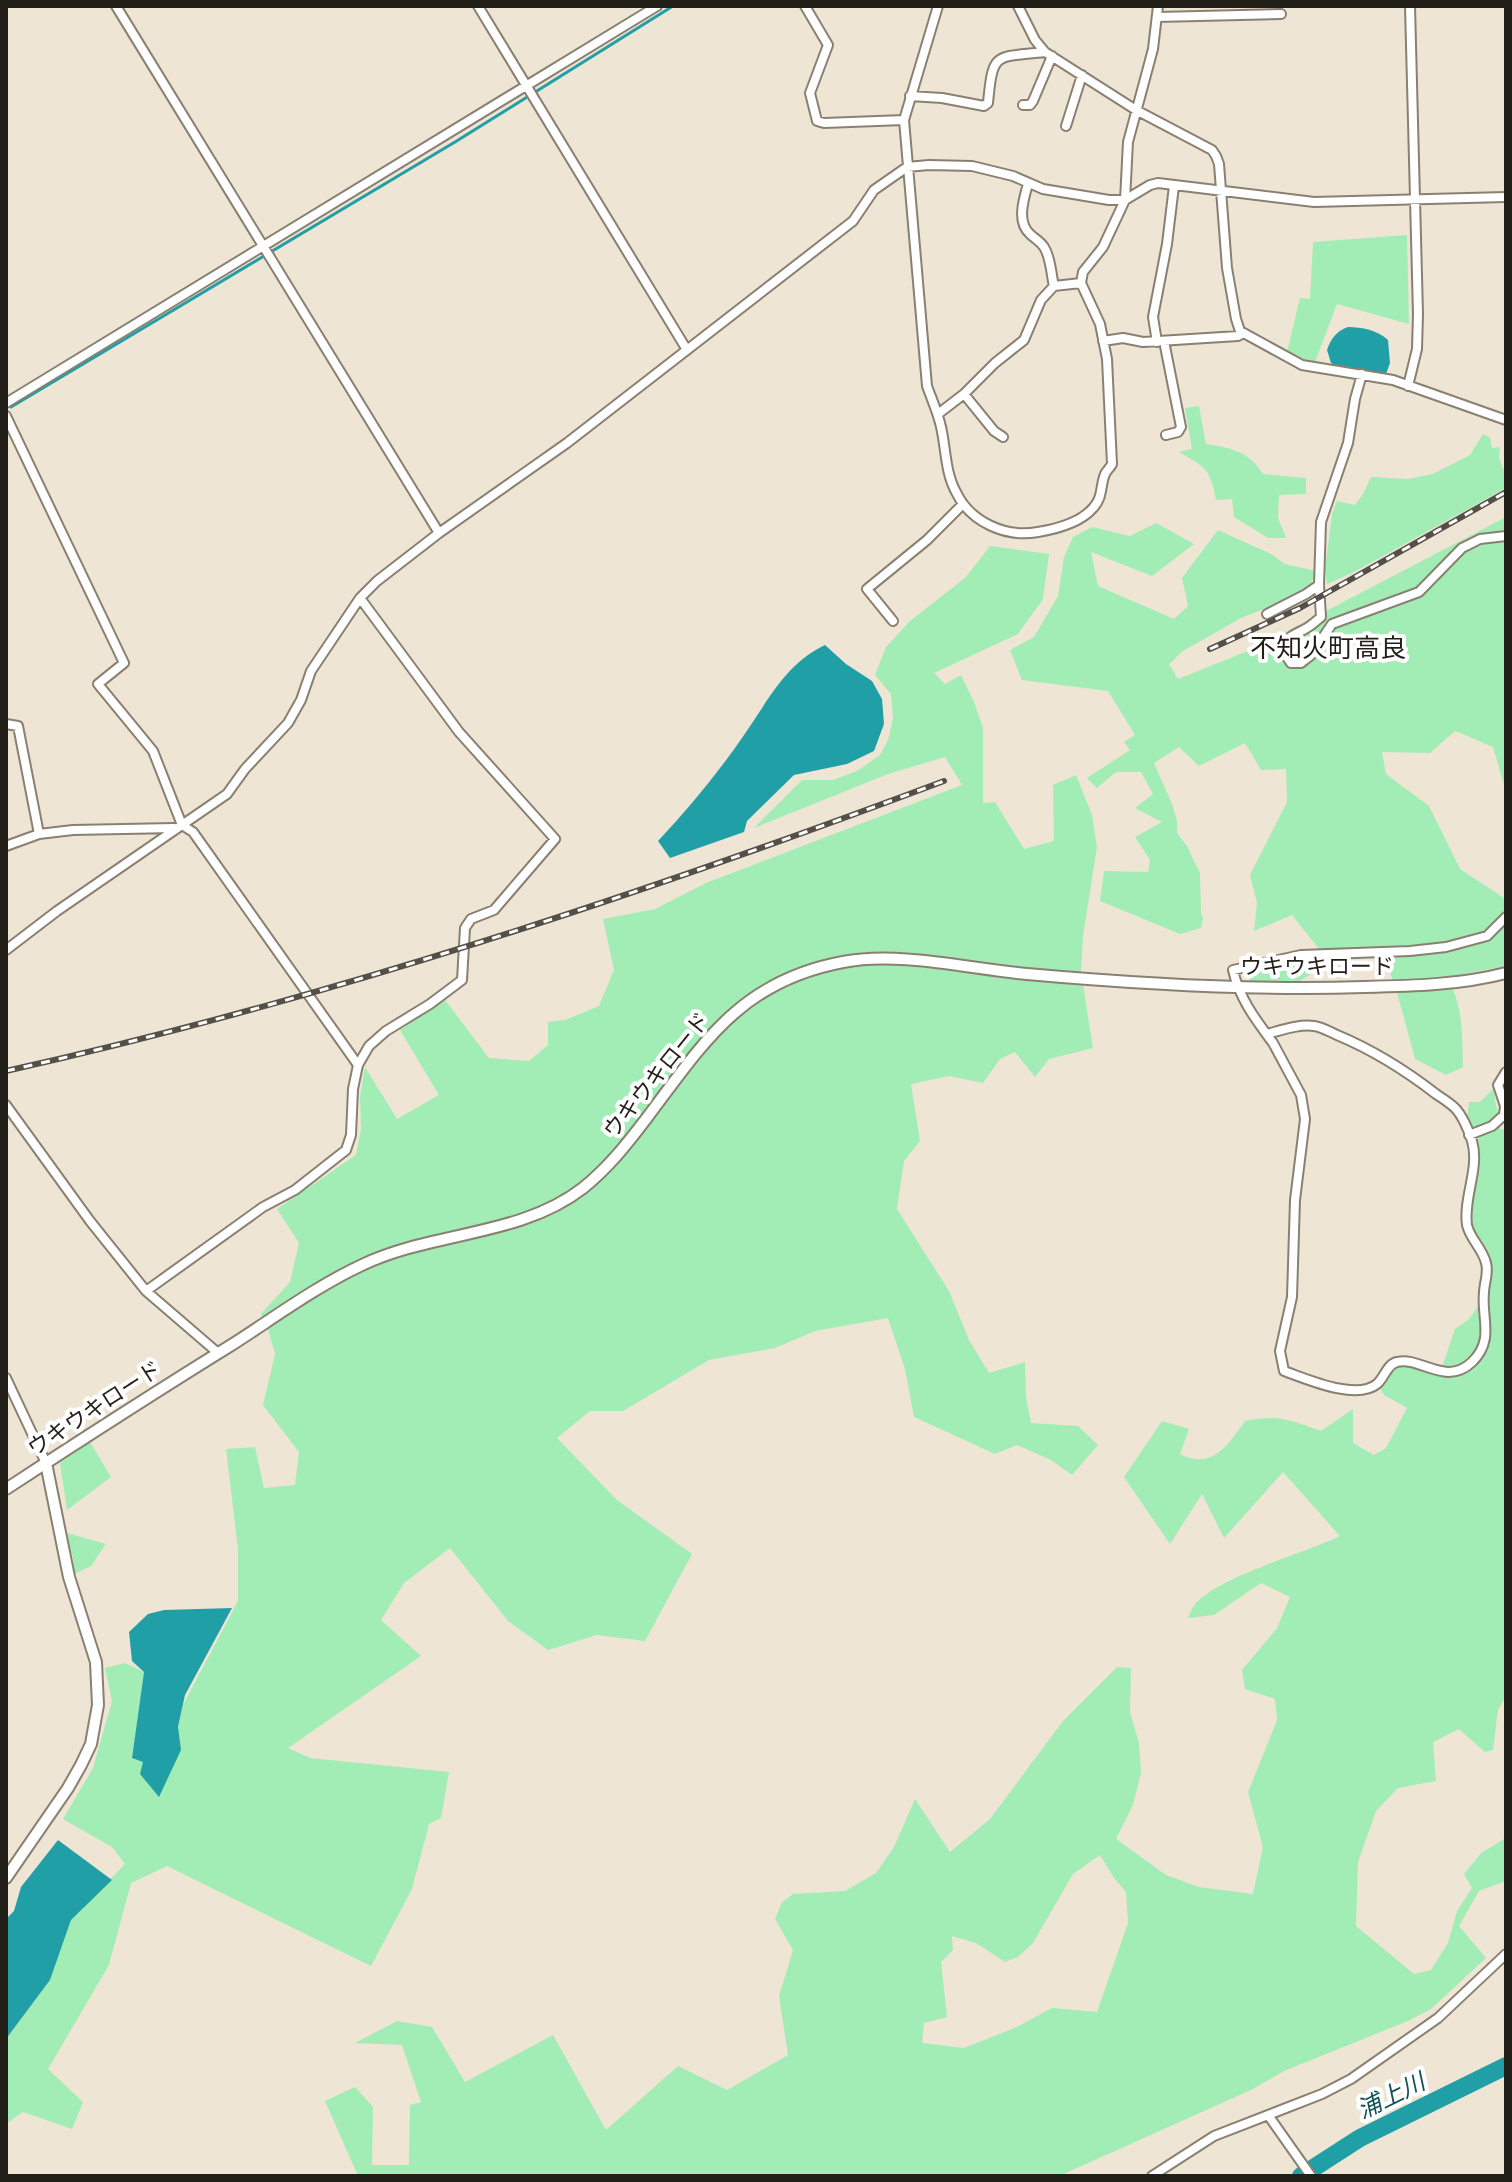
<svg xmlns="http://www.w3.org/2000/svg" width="1512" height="2182" viewBox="0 0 1512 2182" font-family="'Nunito Sans','Noto Sans JP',sans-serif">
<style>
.green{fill:#a2edb5;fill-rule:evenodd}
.water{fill:#219fa6}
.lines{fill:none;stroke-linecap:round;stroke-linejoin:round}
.stream{stroke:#219fa6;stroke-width:3}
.river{stroke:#219fa6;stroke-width:18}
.minor-casing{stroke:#898072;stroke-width:12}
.tertiary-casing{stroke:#898072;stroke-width:14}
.minor{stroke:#fff;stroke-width:8}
.tertiary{stroke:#fff;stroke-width:10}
.rail-casing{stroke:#544f47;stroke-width:6}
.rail{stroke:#fff;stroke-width:3;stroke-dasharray:9;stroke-linecap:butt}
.labels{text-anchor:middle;stroke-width:8;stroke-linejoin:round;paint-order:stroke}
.street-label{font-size:22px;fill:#221f19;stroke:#fff}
.water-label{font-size:24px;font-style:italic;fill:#105357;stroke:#fff}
.quarter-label{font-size:26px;fill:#221f19;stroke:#fff}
</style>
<rect width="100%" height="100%" fill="#efe5d5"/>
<path class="green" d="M1407 235 1409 324 1337 304 1315 362 1307 361 1287 352 1300 298 1310 299 1313 242Z
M1199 406 1206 444C1231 448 1249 451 1263 474L1306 478V494L1279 495 1278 518 1286 538H1268L1234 517 1232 499 1216 500C1210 468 1206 468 1179 452L1192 449 1185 408Z
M1483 434 1490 438 1492 448 1500 447 1499 457 1503 469 1506 468V488L1354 572 1327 584 1325 569 1316 571 1311 584 1299 595 1241 618 1183 651 1169 664 1178 679 1255 648 1506 517V791L1493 747 1455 731 1430 753 1382 752 1386 774 1429 806 1460 869 1504 898 1506 897V966L1446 977C1464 1003 1462 1037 1463 1067L1446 1075 1415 1059C1405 1022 1396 984 1381 948H1339L1334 959 1297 983 1248 984 1251 974C1268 971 1284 969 1291 952L1319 949 1292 915 1254 931 1257 903 1250 875 1287 802 1286 769 1261 770 1245 743 1199 766 1179 747 1154 763 1172 804 1177 821V833L1187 846 1200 873 1201 913 1203 919 1201 928 1180 934 1100 901 1104 871 1148 872 1150 860 1135 837 1162 822 1135 808 1153 794 1141 772H1116L1097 788 1087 778 1130 750 1124 742 1135 735 1108 691 1022 680 1010 650 1034 637 1058 596 1064 557 1073 537 1092 527 1130 536 1156 523 1194 544 1152 576 1091 552 1098 586 1174 619 1188 606 1182 578 1218 530 1271 554 1285 564 1316 571 1325 569 1332 514 1337 501 1355 505 1363 494 1371 477 1408 479 1433 474 1470 455Z
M990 546 1049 554 1043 599 1018 634 934 673 945 684 961 675 974 702 983 728V803L995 802 1024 849 1054 841 1053 785 1076 775 1092 815 1097 847 1083 936 1081 972 1093 1048 1049 1059 1035 1077 1015 1052 1000 1059 983 1083 949 1076 911 1084 920 1141 904 1161 897 1209 949 1291 969 1340 989 1373 1025 1362 1026 1397 1031 1423 1078 1426 1098 1445 1072 1475 1051 1460 1017 1445 995 1454 914 1417 905 1369 888 1318 815 1331 775 1348 709 1360 623 1411H590L557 1438 617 1500 692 1554 645 1641 597 1635 548 1650 508 1621 450 1548 404 1583 381 1620 421 1656 288 1748 310 1758 449 1772 441 1818 429 1824 412 1889 371 1966 167 1866 131 1883 109 1965 48 2069 83 2102 72 2129 23 2112 6 2124V2039L50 1980 71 1920 125 1864 112 1847 63 1819 93 1768 112 1701 105 1668 125 1663 144 1672 132 1758 177 1733 183 1705 238 1601V1549L226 1449 255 1447 264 1488 295 1485 299 1452 263 1405 275 1354 268 1329 261 1314 290 1282 299 1243 277 1209 356 1155 361 1129 360 1096 365 1067 397 1119 439 1095 400 1030 445 1000 489 1058 529 1061 548 1045V1022L565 1020 599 1006 614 970 603 919 655 909 706 883 962 785 945 757 888 774 754 828 802 780H833L857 771 880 755 888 740 893 718 891 694 875 675 886 647 910 621 965 578Z
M1493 1089 1501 1130 1506 1129V1696L1498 1710 1493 1750 1485 1752 1459 1729 1433 1742 1436 1781 1398 1788 1376 1811 1358 1862 1356 1926 1414 1974 1431 1970 1448 1943 1457 1911 1472 1888 1464 1874 1481 1853 1506 1838V1881L1479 1891 1459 1926 1486 1958 1431 2009 1408 2021 1284 2071 1251 2090 1059 2176H358L325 2101 355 2087 373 2107 372 2165H409L410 2105 421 2102 402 2045 355 2043 397 2021 432 2027 465 2082 553 2035 606 2130 678 2066 727 2090 788 2055 779 1996 793 1950 775 1919 782 1902 793 1894 845 1891 876 1873 894 1847 915 1799 950 1852 990 1819 1063 1721 1117 1667 1131 1668 1130 1712 1139 1743 1141 1773 1133 1805 1116 1839 1166 1875 1199 1887 1253 1894 1263 1847 1248 1792 1277 1720 1275 1699 1245 1689 1242 1670 1277 1628 1290 1597 1261 1583 1214 1615 1188 1618C1190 1614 1191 1610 1193 1607 1212 1578 1306 1553 1340 1536L1283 1472 1224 1538 1202 1494 1170 1544 1124 1477 1162 1421 1189 1429 1180 1454C1212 1471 1229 1444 1245 1421 1277 1414 1291 1420 1321 1431L1353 1409V1443L1374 1455 1386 1448 1407 1408 1384 1395 1380 1388 1399 1365 1440 1373 1455 1329 1469 1319 1481 1302 1479 1361 1485 1351 1490 1326 1486 1296 1491 1273 1489 1261 1473 1235 1470 1219 1476 1158V1139L1467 1120 1469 1102H1480ZM1100 1855 1114 1878 1126 1892 1128 1923 1097 2012 1052 2008 1017 2027 964 2048 922 2043 924 2023 947 2017 941 1962 953 1950 952 1936 976 1943 1005 1962 1018 1957 1033 1943 1073 1874Z
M90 1442 111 1477 67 1510 60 1463Z
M67 1533 106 1544 91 1566 74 1574 73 1557 67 1543Z"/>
<path class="water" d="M1348 327C1362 327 1377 330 1388 340L1390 363 1386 374 1336 366 1331 363 1327 350C1331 339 1336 331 1348 327Z
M825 645 846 664 872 681 882 699 884 724 874 751 847 764 794 775 747 821 744 832 670 858 658 841C689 808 718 773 744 735 768 701 785 664 825 645Z
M232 1608 185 1695 178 1727 181 1750 159 1797 140 1774 143 1762 132 1758 144 1672 132 1661 129 1632 148 1614 164 1610Z
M58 1840 112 1880 71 1920 50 1980 6 2039V1919L14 1911 21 1887Z"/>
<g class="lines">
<path class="stream" d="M11 407 455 142 673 6
M1302 2175 1303 2176"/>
<path class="river" d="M1301 2176 1360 2138 1506 2066"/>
<g class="minor-casing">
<path id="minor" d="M116 6 439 533
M478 6 687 350
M805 6 828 45 810 93 817 121 824 123 904 120
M938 6 904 120 927 386C932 400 938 413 941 427 946 448 945 472 956 492 970 522 1006 538 1038 532 1056 529 1081 522 1093 508 1103 498 1100 486 1105 474 1107 470 1110 468 1112 464L1107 359 1100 324 1081 283 1083 272 1103 247 1125 200 1128 142 1153 49 1158 6
M1018 6 1035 40 1045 52 1136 110 1212 150 1216 156 1219 164 1227 268 1236 319 1240 331 1302 365 1393 380 1506 420
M1157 17 1281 14
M910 96 942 98 984 106 988 103C993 50 995 58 1045 52
M1023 105H1030L1033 101 1052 56
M1066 126 1082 75
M1028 184C1024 198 1016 222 1030 234 1035 239 1040 241 1044 247 1051 258 1051 274 1054 286
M1103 341 1123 338 1143 342 1238 336 1242 334
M1164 341 1181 427 1178 432 1166 435
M1157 342 1153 317 1167 244 1174 186
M1362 374 1355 399 1348 443 1321 522 1319 585 1321 617C1316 621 1311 626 1305 629 1288 638 1275 642 1291 663H1301L1311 655 1332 624 1419 592 1462 548 1480 539 1506 536
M1408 386 1417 349 1418 314 1410 6
M964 394 994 431 1003 437
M6 403 657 6
M938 414 964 394 995 363 1024 340 1041 300 1054 286 1081 283
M6 416 124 663 98 684 153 751 182 825 193 832 358 1065
M1267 614 1306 594 1319 585
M893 621 867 589 927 540 963 504
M6 724 18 726 39 834
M6 846 39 834 73 830 174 828
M6 950 57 911 227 794 245 769 288 723 301 700 311 671 360 598 377 581 439 533 567 443 853 221 874 190 907 167 929 165 972 166 1013 176 1043 189 1109 200H1125L1150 185 1158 183 1314 202 1506 197
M1267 1034C1282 1030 1299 1024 1314 1026 1322 1027 1330 1032 1337 1035 1373 1050 1405 1070 1436 1094 1442 1098 1450 1103 1455 1108 1462 1115 1469 1131 1472 1141 1480 1168 1463 1198 1467 1225 1470 1239 1483 1249 1486 1263 1489 1273 1484 1283 1484 1293 1481 1317 1495 1340 1472 1362 1446 1387 1420 1356 1397 1362 1387 1364 1385 1377 1377 1384 1356 1401 1307 1379 1284 1371L1280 1351 1292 1297 1295 1200 1305 1119 1301 1095 1273 1043C1256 1020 1239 998 1233 970L1301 955 1410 951 1446 947 1487 936 1506 917
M6 1105 90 1221 146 1291 218 1353
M1469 1135 1492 1126 1504 1115 1505 1106 1498 1085 1506 1072
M146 1291 263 1207 295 1190 346 1150 351 1135 353 1089 358 1065 369 1046 386 1031 430 1004 462 980 465 928 471 919 494 910 555 839 459 732 360 598
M6 1378 46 1463
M1268 2115 1311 2176
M1152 2176 1214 2136 1322 2094 1351 2079 1438 2018 1506 1954"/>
</g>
<g class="tertiary-casing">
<path id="tertiary" d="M6 1489C81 1440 157 1391 233 1344 275 1317 317 1286 362 1265 433 1231 520 1237 583 1188 608 1168 627 1144 646 1119 704 1042 741 981 843 962 899 951 970 969 1027 974 1139 984 1252 991 1364 987 1411 986 1460 985 1506 973
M6 1878 68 1788 81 1765 91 1744 98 1705 96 1662 69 1577 46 1463"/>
</g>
<use href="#minor" class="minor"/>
<use href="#tertiary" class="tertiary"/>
<g class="rail-casing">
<path id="rail" d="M1210 649 1300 608 1506 492
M6 1071C324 1000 640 895 944 781"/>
</g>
<use href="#rail" class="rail"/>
</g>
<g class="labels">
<g class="street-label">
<text x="1317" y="974">ウキウキロード</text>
<text transform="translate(656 1075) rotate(-51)" y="8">ウキウキロード</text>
<text transform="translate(94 1408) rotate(-33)" y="8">ウキウキロード</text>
</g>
<g class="water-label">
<text transform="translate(1391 2096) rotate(-26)" y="8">浦上川</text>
</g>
<g class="quarter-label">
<text x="1328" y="657">不知火町高良</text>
</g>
</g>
<rect width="1512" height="2182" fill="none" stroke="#221f19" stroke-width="16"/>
</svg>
